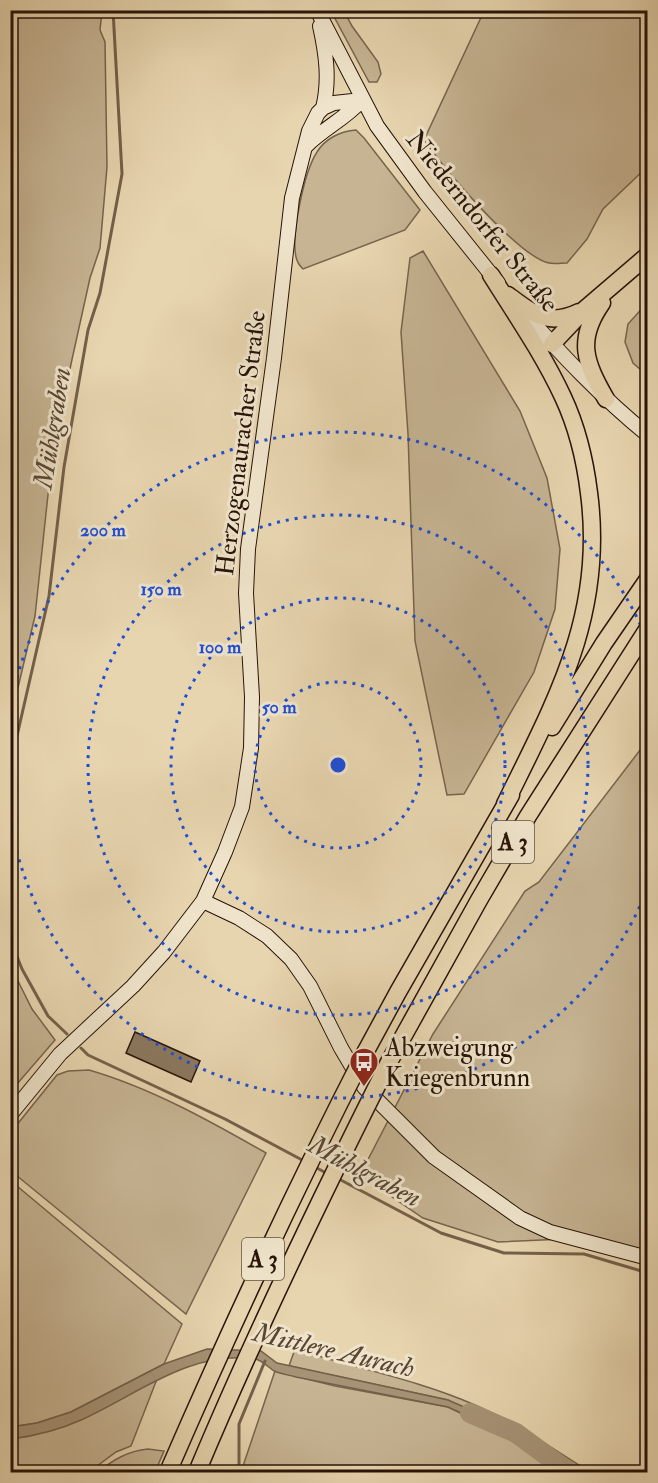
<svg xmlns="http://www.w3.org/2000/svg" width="658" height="1483" viewBox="0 0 658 1483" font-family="'IM FELL Double Pica',serif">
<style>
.green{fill:#c6b493;stroke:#76644e;stroke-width:1.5}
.water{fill:#a69376;stroke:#73604a;stroke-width:1.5}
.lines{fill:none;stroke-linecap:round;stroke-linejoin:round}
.stream{stroke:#73604a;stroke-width:3}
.river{stroke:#a69376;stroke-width:20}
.building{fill:#8b785f;stroke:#271308;stroke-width:1.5}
.secondary-casing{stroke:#271308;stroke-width:16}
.highway-casing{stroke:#271308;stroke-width:19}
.secondary{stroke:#efe4cb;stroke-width:14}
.highway{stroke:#e7d5af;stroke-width:16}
.highway-bridge-casing{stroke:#271308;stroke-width:19;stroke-linecap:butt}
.highway-bridge{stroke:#e7d5af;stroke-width:16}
.ring{fill:none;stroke:#1d4ed8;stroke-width:3;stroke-dasharray:3 6}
.labels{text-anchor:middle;stroke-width:6;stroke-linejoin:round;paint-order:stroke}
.shield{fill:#efe4cb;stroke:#635242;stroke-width:1.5}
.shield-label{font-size:24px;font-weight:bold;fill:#271308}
.street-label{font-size:26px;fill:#271308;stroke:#efe4cb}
.poi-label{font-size:26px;fill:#271308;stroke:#efe4cb;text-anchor:start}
.water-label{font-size:27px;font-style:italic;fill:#5a4634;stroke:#efe4cb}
.centre{fill:#1d4ed8;stroke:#efe4cb;stroke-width:3}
.ring-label{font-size:18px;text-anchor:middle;font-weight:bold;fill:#1d4ed8;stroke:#efe4cb;stroke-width:6;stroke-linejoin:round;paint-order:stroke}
</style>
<rect width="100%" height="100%" fill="#e7d5af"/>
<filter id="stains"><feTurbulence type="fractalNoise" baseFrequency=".00333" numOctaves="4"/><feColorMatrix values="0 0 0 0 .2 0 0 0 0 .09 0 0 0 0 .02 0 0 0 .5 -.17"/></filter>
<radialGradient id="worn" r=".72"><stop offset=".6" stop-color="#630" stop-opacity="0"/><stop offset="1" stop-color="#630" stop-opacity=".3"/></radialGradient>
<path class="green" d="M11 10 102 11 100 30 105 42 107 167 100 248 90 278 71 364 50 476 35 616 11 717Z
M331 11H344L352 26 378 62 381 74 377 82H369Z
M484 11H647V167L603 209 587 239 567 263C562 263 554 264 549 263 519 257 442 167 424 140Z
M356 130 364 138 420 210 405 230 303 269C299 265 297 262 296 257 291 235 304 172 317 152 325 139 340 131 356 130Z
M423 251 520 411 547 478 560 549 555 609 534 672 464 794 447 795 415 641 408 434 401 332 410 258Z
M647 303V375L633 363 625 342 628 324Z
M647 741V1254L587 1238 498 1242 423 1218 360 1175 433 1034 525 891 539 882Z
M11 967 32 1009 55 1040 11 1091Z
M89 1070C151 1088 210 1121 266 1153L186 1314 11 1171V1132L57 1075 68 1071Z
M11 1181 182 1324 164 1364 71 1412 37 1423 11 1427Z
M295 1349C355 1368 418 1380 475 1405 516 1423 552 1448 590 1472H241L275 1371 335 1386 448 1407 490 1427 448 1400 289 1366Z
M157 1379 131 1446 116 1452 89 1472H11L10 1439C65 1432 110 1405 157 1379Z
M148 1449 164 1451 155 1472H97C114 1460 127 1451 148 1449Z"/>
<path class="water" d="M207 1349 261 1351 277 1363 448 1400 494 1420 491 1427 448 1407 296 1377C289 1375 281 1374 274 1371 268 1367 262 1360 255 1359 189 1350 137 1395 81 1420 59 1430 34 1436 11 1439V1427L37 1423 71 1412 164 1364Z"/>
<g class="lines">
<path class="stream" d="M10 852 15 792 14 749 49 596 64 467 88 330 100 293 122 174 113 10
M10 939 22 969 48 1016 67 1034
M81 1048 88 1055 225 1119 304 1161
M315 1167 328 1174
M337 1178 441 1233 504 1253 584 1254 648 1273
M239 1465V1424L265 1361"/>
<path class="river" d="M470 1413 516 1433 569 1472"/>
</g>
<path class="building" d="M135 1032 200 1061 191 1082 126 1053Z"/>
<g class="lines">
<g class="secondary-casing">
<path id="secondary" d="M317 10 377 126 425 192 498 283
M320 26C326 53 330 80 323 108
M306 146C324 128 345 119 362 100
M520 308C560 353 601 397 648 435
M203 901 239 918 267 936 291 959 310 986 341 1048 364 1087 434 1157 520 1218 550 1232 648 1258
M10 1115 60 1054 133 986 164 952 203 901 225 852 242 807 251 748 252 697 246 593 248 549 274 358 292 198 309 131 318 113 323 108 334 103 362 100"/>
</g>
<g class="highway-casing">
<path id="highway" d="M491 275C516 315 543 354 563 397 577 427 585 460 589 493 605 614 556 700 505 804
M508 295C533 314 548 327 579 312
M602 303C576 340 585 362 606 399
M552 344 585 309 648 255
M552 727 604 643 648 579
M366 1051 398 992 511 795
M389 1062 479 900 528 816 648 628"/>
</g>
<use href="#secondary" class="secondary"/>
<use href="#highway" class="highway"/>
<g class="highway-bridge-casing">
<path id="highway-bridge" d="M168 1472C230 1329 295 1189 366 1051
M197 1472C255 1333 321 1197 389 1062"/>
</g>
<use href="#highway-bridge" class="highway-bridge"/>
</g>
<g class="ring">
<circle cx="338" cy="765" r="83"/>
<circle cx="338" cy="765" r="167"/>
<circle cx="338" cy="765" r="250"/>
<path d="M647 890A333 333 0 0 1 11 826M11 704A333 333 0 0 1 647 640"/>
</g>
<defs>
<g id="bus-pin" transform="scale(1.5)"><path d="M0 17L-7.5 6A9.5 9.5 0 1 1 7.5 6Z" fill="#8f2418" stroke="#efe4cb"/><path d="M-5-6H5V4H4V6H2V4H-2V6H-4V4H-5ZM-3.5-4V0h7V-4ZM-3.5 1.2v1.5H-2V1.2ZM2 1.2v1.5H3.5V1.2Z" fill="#fff"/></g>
</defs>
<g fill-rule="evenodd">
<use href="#bus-pin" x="364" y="1062"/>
</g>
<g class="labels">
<g class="shield">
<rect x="492" y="821" width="42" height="42" rx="4.5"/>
<rect x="242" y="1238" width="42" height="42" rx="4.5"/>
</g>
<g class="shield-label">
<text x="513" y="850">A 3</text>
<text x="263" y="1267">A 3</text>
</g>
<g class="street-label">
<text transform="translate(483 221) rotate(51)" y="9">Niederndorfer Straße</text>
<text transform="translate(240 443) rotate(-83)" y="9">Herzogenauracher Straße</text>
</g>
<g class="poi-label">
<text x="385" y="1056">Abzweigung<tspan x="385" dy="30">Kriegenbrunn</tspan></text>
</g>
<g class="water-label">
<text transform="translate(52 428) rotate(-81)" y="9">Mühlgraben</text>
<text transform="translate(365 1171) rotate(28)" y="9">Mühlgraben</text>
<text transform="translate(334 1350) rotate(13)" y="9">Mittlere Aurach</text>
</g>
</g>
<circle cx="338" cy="765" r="9" class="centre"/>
<g class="ring-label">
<text x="103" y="536">200 m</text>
<text x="161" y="595">150 m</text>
<text x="220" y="653">100 m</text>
<text x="279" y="713">50 m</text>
</g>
<rect width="658" height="1483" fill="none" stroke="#e7d5af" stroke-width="36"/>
<rect x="12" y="12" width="634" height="1459" fill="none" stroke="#271308" stroke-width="3"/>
<rect x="18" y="18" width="622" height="1447" fill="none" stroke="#271308" stroke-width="1.5"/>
<rect width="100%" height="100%" filter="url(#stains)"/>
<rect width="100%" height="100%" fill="url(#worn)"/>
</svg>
